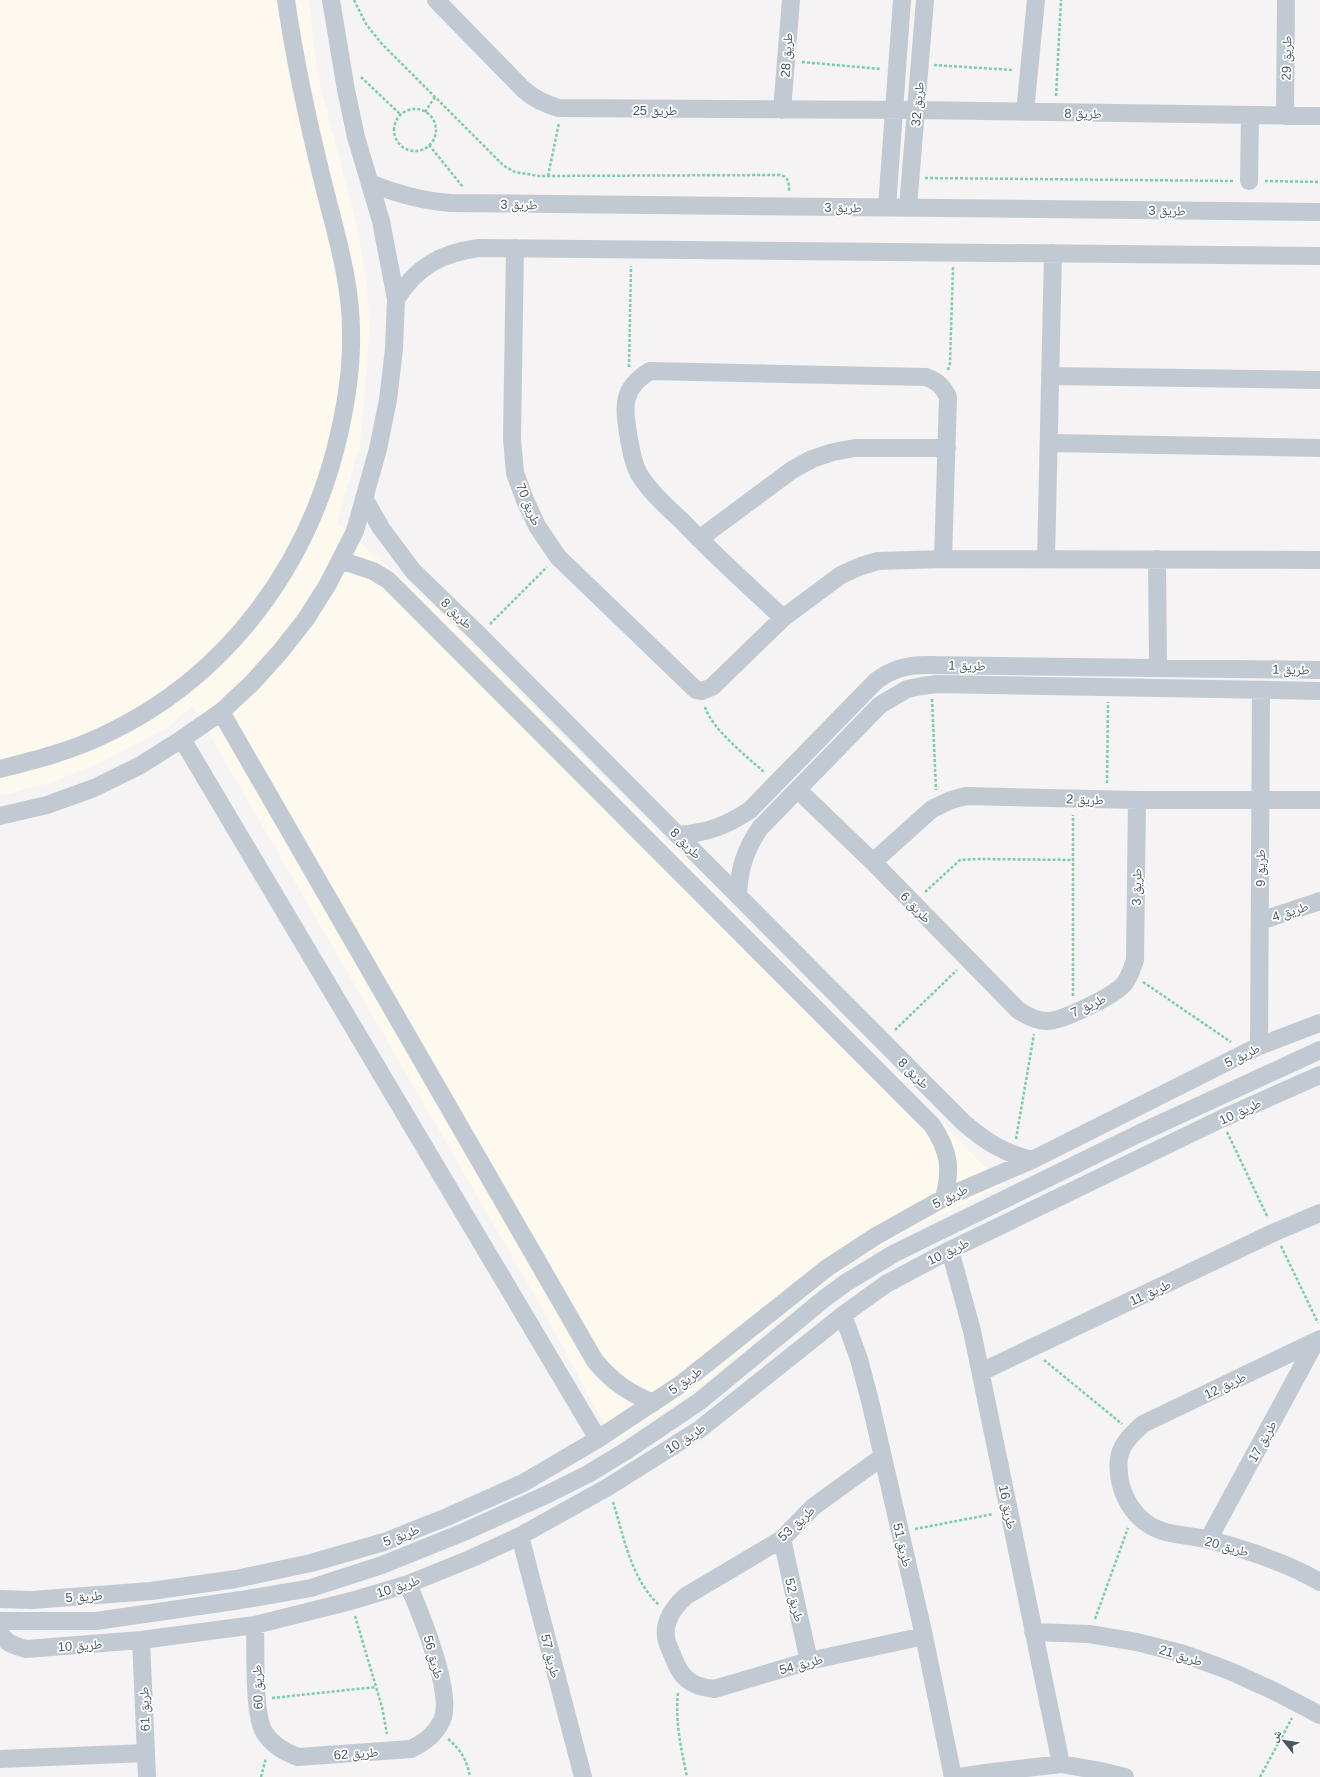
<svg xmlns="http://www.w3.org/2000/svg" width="1320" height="1777" viewBox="0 0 1320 1777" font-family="Arial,'Noto Naskh Arabic',sans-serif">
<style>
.commercial{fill:#fdf9ef}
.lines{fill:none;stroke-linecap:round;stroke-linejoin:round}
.path{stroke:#7ad0a6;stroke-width:2.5;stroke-dasharray:3 2;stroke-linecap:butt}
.minor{stroke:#c1cad2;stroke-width:18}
.labels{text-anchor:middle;stroke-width:3.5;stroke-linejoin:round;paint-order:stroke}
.street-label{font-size:13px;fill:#4a5661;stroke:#fff}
</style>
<rect width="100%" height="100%" fill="#f5f3f3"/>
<path class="commercial" d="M0 0H309L317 73 358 230 366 278 370 326 360 445 337 523 442 613 1003 1185 900 1235 848 1266 796 1306 706 1382 666 1411 614 1443 541 1306 193 706 168 727 100 763 53 782 0 796Z"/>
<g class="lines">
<path class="path" d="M354 0 366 24 382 44 504 166 515 172 539 176 780 175C789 177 789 183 789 191
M802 62 881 69
M934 65 1013 70
M361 77 401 115
M1056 96 1061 0
M394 130a21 21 0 1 1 42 0a21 21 0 1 1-42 0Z
M425 112 435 97
M429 145 463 187
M548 176 559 123
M925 178 1234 181
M1265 181 1320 182
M629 367 631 266
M948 370 950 363 953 267
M490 624 547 567
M932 699 936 790
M705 707C712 729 746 756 764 772
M1107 783 1108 702
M925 892 960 860 979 859 1073 860
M1143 982 1231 1042
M1073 996V815
M895 1030 957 970
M1227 1132 1268 1218
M1016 1139 1034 1034
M1281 1246 1318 1323
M1044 1360 1122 1424
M613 1502C624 1537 631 1579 659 1605
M915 1529 993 1514
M355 1616 382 1707 387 1734
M1095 1619 1128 1528
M678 1693C675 1722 681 1748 687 1777
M272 1698 376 1687
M448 1739C461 1750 467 1760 470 1777
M261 1777 266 1758
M1260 1777 1292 1718"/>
<path class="minor" d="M436 0 523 89C534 99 544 104 559 108L916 110 1320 116
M782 110 791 0
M1025 112 1036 0
M1285 116 1286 0
M1249 181 1250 115
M370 183C397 194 422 201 451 203L1320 212
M887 207 902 0
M908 207 925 0
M515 248 512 439 515 473 525 500 537 526 558 557 696 690 702 691 712 687 783 618 841 575 861 566 878 561 943 559 1320 560
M396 299C417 267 440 253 479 248L1320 256
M1050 376 1320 380
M1049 443 1320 448
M364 498 381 528 413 571 479 635 963 1122C985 1141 1003 1153 1032 1160
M699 539 792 470 812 459 833 452 855 448H947
M1046 559 1053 253
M1157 559 1158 667
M340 560 373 571 388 580 932 1125C949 1151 952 1167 944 1198
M783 618C749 586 714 555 682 521 667 507 650 492 639 474 633 464 631 450 629 439 624 408 620 389 650 371L926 377C937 381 943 386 948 397L943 559
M221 712 595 1361C614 1383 626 1391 653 1403
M182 739 598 1439
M0 769C35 760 71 751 104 735 228 677 311 563 340 430 347 398 352 365 351 331 351 281 335 231 323 182 308 122 295 62 286 0
M798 790 873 862 1018 1010C1027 1016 1036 1021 1047 1021 1062 1021 1114 996 1124 984 1130 977 1132 968 1135 960L1137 800
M0 816 47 805 94 788 139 766 182 739 221 712 252 683 280 652 306 619 328 584 355 531 378 449 388 400 394 349 396 299 381 221 356 137 346 90 331 0
M678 835C707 833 726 826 750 810L876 681C892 669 906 665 927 665L1320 670
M873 862 932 809 951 800 966 796 1137 800H1320
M738 896C739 869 745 850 760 828L880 705 907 689 922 686 937 684 1320 691
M1260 921 1320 901
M1259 1046 1261 690
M950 1250 972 1331 1061 1764
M843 1315 859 1359 871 1405 924 1636 953 1777
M1320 1339 1143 1424C1133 1433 1121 1444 1119 1458 1116 1484 1128 1513 1151 1526 1168 1536 1191 1535 1210 1540 1248 1550 1286 1562 1320 1582
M981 1372 1275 1232 1320 1213
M882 1457 813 1507 782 1539 686 1596C675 1606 664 1620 666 1636 666 1642 670 1649 672 1654 680 1677 689 1686 714 1689L809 1661 924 1636
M520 1536 583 1777
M782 1539 809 1661
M1208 1540 1316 1341
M0 1599 32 1600 151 1591 236 1579 311 1563 384 1542 447 1517 523 1483 598 1439 681 1384 827 1268 876 1236 944 1198 1032 1160 1259 1046 1320 1023
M0 1621H96L241 1600 311 1588 382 1565 464 1532 548 1494 588 1474 626 1451 700 1401 825 1298 847 1282 895 1253 1140 1133 1320 1050
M255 1625C256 1649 253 1713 264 1732 272 1745 284 1752 298 1757L411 1749C425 1742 435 1735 442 1720 454 1693 420 1612 408 1584
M0 1631C4 1643 15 1646 26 1649L141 1640 255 1625 351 1601 408 1584 470 1559 520 1536 608 1487 700 1429 843 1315 886 1284 950 1250 1221 1119 1320 1075
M1033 1632 1089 1634 1137 1642 1184 1654 1230 1671 1274 1691 1320 1715
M141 1640 147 1777
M0 1759 146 1753
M959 1777 985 1773 1061 1764 1101 1771 1125 1777"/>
</g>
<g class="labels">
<g class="street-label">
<text transform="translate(786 55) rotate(-86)" y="5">طريق 28</text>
<text transform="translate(1286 58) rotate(-89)" y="5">طريق 29</text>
<text transform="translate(917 104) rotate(-85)" y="5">طريق 32</text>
<text x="655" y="115">طريق 25</text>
<text transform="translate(1083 113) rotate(1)" y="5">طريق 8</text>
<text transform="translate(519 204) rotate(1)" y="5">طريق 3</text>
<text transform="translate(843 207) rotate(1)" y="5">طريق 3</text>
<text transform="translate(1167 210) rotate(1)" y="5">طريق 3</text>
<text transform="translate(529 504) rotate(67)" y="5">طريق 70</text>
<text transform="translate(457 613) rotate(44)" y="5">طريق 8</text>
<text transform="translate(967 665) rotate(1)" y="5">طريق 1</text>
<text transform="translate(1291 669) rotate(1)" y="5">طريق 1</text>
<text transform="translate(1085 799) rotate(2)" y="5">طريق 2</text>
<text transform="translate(686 843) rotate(45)" y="5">طريق 8</text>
<text transform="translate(1260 868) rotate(-90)" y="5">طريق 9</text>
<text transform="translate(1136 887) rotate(-89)" y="5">طريق 3</text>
<text transform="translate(916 907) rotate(46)" y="5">طريق 6</text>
<text transform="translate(1290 911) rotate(-18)" y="5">طريق 4</text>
<text transform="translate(1088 1005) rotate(-25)" y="5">طريق 7</text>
<text transform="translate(1242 1055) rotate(-26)" y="5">طريق 5</text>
<text transform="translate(914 1073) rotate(45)" y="5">طريق 8</text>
<text transform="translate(1240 1111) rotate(-25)" y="5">طريق 10</text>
<text transform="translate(950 1196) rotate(-26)" y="5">طريق 5</text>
<text transform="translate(948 1251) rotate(-26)" y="5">طريق 10</text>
<text transform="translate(1150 1292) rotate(-25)" y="5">طريق 11</text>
<text transform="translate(685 1380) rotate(-36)" y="5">طريق 5</text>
<text transform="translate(1225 1385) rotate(-26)" y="5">طريق 12</text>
<text transform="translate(685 1438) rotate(-33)" y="5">طريق 10</text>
<text transform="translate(1262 1441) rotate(-61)" y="5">طريق 17</text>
<text transform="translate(1008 1507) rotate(79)" y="5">طريق 16</text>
<text transform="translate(796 1523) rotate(-43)" y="5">طريق 53</text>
<text transform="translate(401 1535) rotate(-21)" y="5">طريق 5</text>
<text transform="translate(903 1545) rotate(77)" y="5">طريق 51</text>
<text transform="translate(1227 1546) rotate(15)" y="5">طريق 20</text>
<text transform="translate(398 1586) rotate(-18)" y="5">طريق 10</text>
<text transform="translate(84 1596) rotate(-4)" y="5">طريق 5</text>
<text transform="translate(795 1600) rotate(77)" y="5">طريق 52</text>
<text transform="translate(80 1645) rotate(-4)" y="5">طريق 10</text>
<text transform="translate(1181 1655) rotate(17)" y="5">طريق 21</text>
<text transform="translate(551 1656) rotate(76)" y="5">طريق 57</text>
<text transform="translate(434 1657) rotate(75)" y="5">طريق 56</text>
<text transform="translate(801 1664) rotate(-15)" y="5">طريق 54</text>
<text transform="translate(257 1687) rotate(-92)" y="5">طريق 60</text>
<text transform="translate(144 1709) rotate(-92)" y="5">طريق 61</text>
<text transform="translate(356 1753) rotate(-4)" y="5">طريق 62</text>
</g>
</g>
<g transform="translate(1284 1741) rotate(300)" stroke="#ffffff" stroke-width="3" paint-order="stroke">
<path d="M0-3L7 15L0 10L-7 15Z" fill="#4a5661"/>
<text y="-6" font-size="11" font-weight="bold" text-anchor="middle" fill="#4a5661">ش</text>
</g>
</svg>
